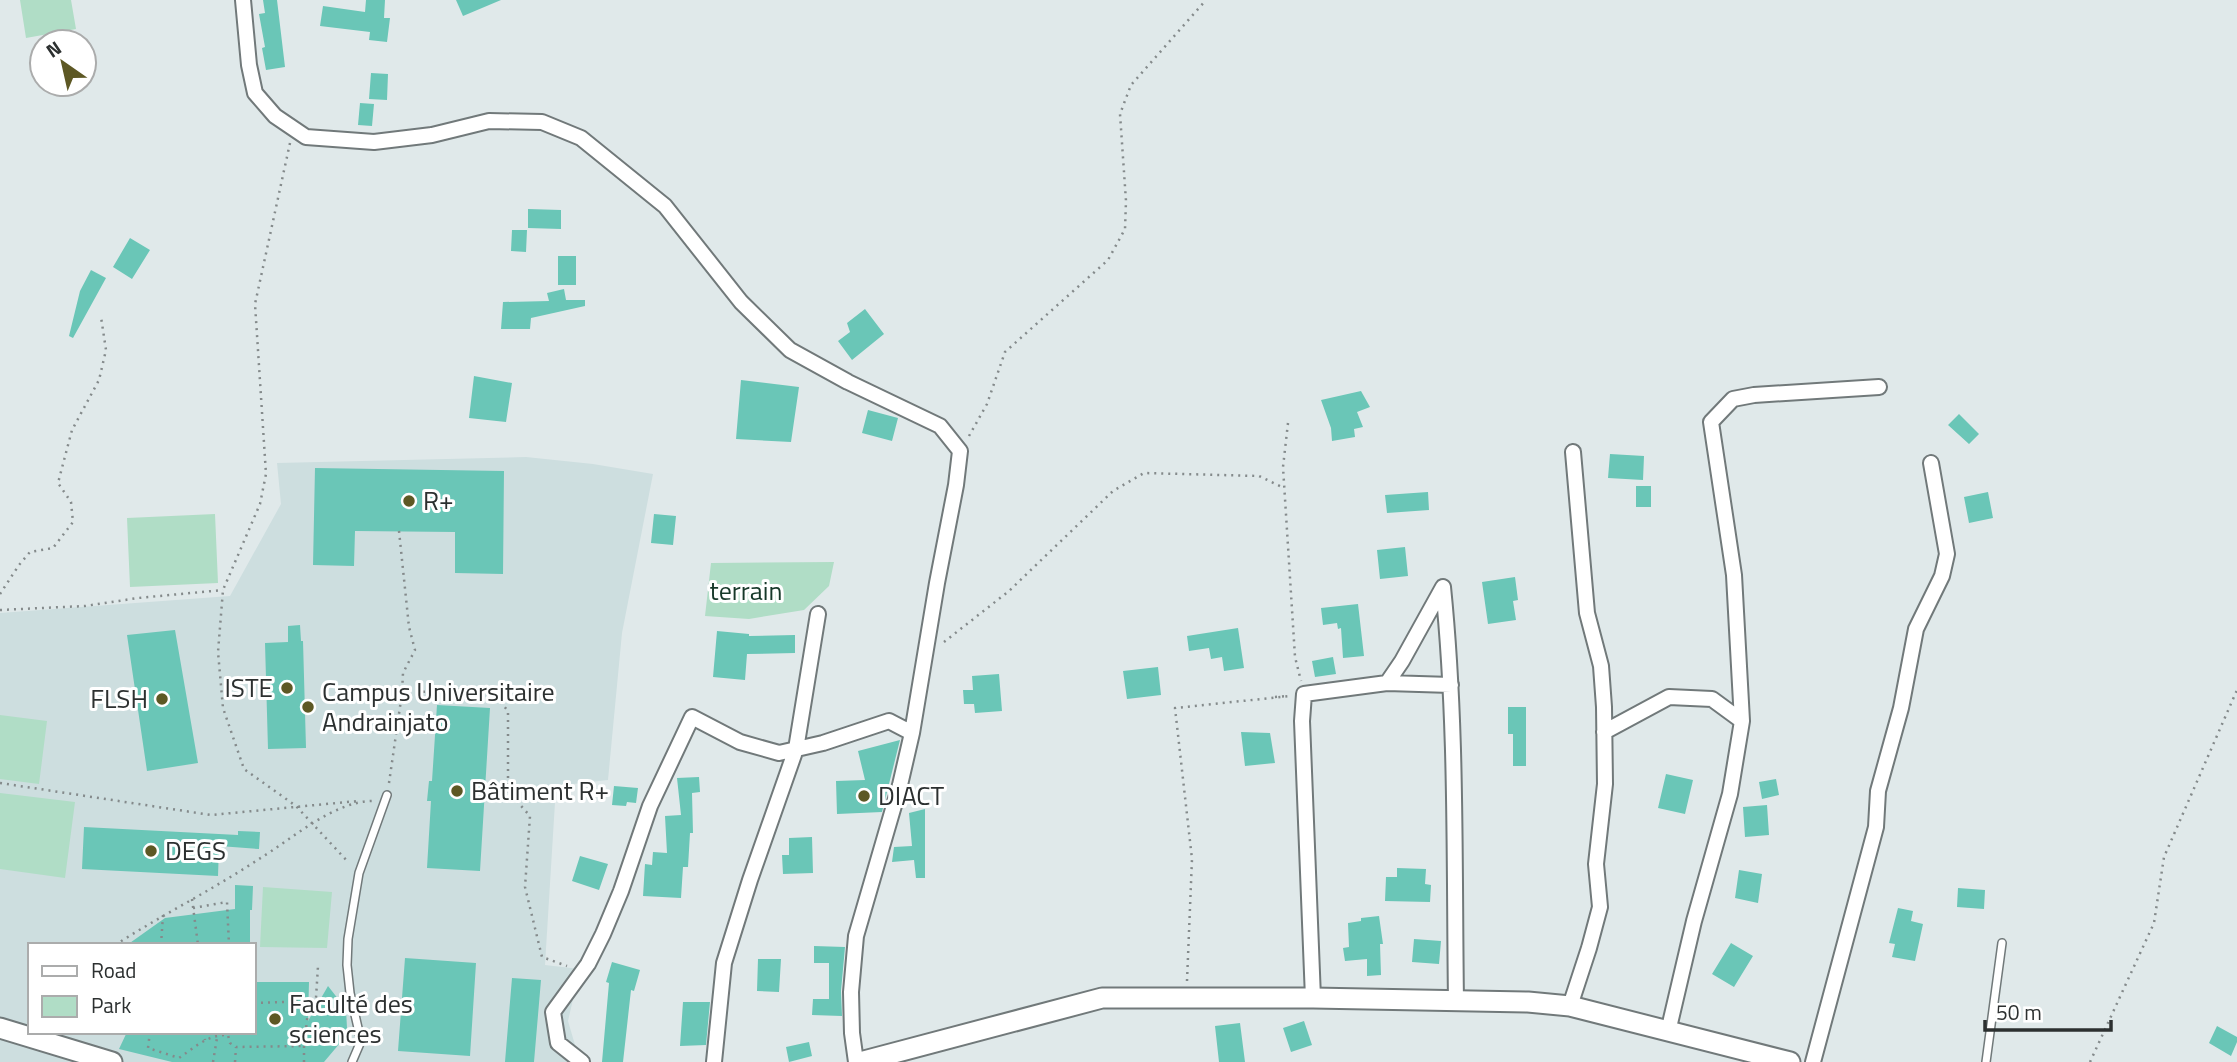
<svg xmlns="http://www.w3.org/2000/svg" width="2237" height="1062" viewBox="0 0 2237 1062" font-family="'Titillium Web',sans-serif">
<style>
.built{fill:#cddedf;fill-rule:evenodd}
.green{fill:#b0ddc6}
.building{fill:#6ac6b7}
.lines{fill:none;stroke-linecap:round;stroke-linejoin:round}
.lane-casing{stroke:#71797a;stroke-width:10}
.street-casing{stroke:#71797a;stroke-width:18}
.secondary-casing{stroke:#71797a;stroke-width:23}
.path{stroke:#848a8b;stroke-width:2.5;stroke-dasharray:2 5;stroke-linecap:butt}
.lane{stroke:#fff;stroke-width:7}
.street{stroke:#fff;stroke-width:14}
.secondary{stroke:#fff;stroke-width:19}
.poi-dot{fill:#5d5824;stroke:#fff;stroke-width:2.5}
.labels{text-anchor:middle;stroke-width:6;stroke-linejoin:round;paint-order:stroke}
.poi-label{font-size:26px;fill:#2c3030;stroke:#fff;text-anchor:start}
.park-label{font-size:26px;fill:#163829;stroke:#fff}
</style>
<rect width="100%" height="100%" fill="#e0e9ea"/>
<path class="built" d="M526 457 593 464 653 474 622 633 608 780 556 786 545 965 580 969 568 1021 580 1062H0V613L230 596 281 504 277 463ZM30 945H254V1032H30Z"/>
<path class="green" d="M20 0H71L76 29 26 38Z
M215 514 218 583 130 587 127 518Z
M834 562 829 586 804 610 749 619 705 616 711 563Z
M0 715 47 721 39 784 0 779Z
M0 793 75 802 65 878 0 869Z
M263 887 332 892 327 948 260 947Z"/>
<path class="building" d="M263 0H277L285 67 266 70 262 48 265 47 259 14 265 13Z
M366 0H385L384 18H390L387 42 369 40 370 32 320 26 323 6 365 12Z
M456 0H501L463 16Z
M371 73 388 74 387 100 369 99Z
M360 103 374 104 372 126 358 125Z
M528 209 561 210V229L528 228Z
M512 230H527L526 252 511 251Z
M130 238 150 250 132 279 113 267Z
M558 256H576V285H558Z
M91 270 106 278 73 338 69 336 80 291Z
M564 289 566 300H585V306L531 318 530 329H501L503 302 549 301 547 293Z
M865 309 884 334 852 360 838 341 850 332 847 323Z
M474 376 512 383 506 422 469 418Z
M741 380 799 387 791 442 736 439Z
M1361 391 1370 407 1357 412 1363 427 1354 429 1355 437 1332 441 1331 428 1321 400Z
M868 410 898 418 892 441 862 433Z
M1959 414 1979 434 1969 444 1948 425Z
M1610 454 1644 456 1643 480 1608 478Z
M315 468 504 471 503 574 455 573V532L355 531 354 566 313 565Z
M1636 486H1651V507H1636Z
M1428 492 1429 510 1387 513 1385 495Z
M1988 492 1993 518 1969 523 1964 497Z
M654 514 676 516 673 545 651 543Z
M1405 547 1408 576 1380 579 1377 550Z
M1515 577 1518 600 1513 601 1516 620 1488 624 1482 582Z
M1358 604 1364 656 1343 658 1341 628 1338 629 1337 623 1323 625 1321 608Z
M300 625 301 641H303L306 748 268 749 265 643 288 642V626Z
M1238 628 1244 668 1224 671 1222 657 1211 659 1209 648 1189 651 1187 636Z
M175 630 198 763 147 771 127 635Z
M717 631 749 634V636L795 635V653L747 654 745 680 713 677Z
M1333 657 1336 674 1315 677 1312 661Z
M1158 667 1161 695 1127 699 1123 671Z
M999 674 1002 711 975 713 974 704H964L963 690H973L972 676Z
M437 705 490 708 480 871 427 868 431 801H427L429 781H432Z
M1508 707H1526V766H1513V734H1508Z
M1241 732 1270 733 1275 763 1245 766Z
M900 740 882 812 837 814 836 781 865 780 858 751Z
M1666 774 1693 780 1685 814 1658 808Z
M699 777 700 792 692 793 693 833H690L688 867H683L681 898 643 896 645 864 652 865 653 852 667 853 665 816 681 815 677 778Z
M1776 779 1779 795 1762 799 1759 782Z
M614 786 638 788 636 803 627 802 626 806 612 805Z
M1767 805 1769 835 1745 837 1743 807Z
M925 809V878H916L914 860 892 862 894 847 912 846 909 813Z
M84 827 238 835V831L260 832 259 849 219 846 218 876 82 869Z
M812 837 813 873 783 874 782 855H789V838Z
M580 856 608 864 599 890 572 881Z
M1397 868 1426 869 1425 884 1431 885 1430 902 1385 901 1386 877H1397Z
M1739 870 1762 874 1758 903 1735 898Z
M235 885 253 886 252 910H250V945H127L165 918 235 909Z
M1958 888 1985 890 1984 909 1957 907Z
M1898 908 1913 911 1911 921 1923 924 1915 961 1892 957 1895 944 1889 943Z
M1379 916 1383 944H1380L1381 975 1367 976V959L1345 961 1343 948 1349 947 1348 923 1361 921V918Z
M1414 939 1441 941 1439 964 1412 962Z
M1731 943 1753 956 1734 987 1712 974Z
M814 946 845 947 841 991 842 1016 812 1015 813 999H829V963H814Z
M405 958 476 963 470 1056 398 1051Z
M758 959H781L779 992 757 991Z
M612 962 640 970 634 991 631 990 623 1062H602L609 983 606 982Z
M512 978 541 980 534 1062H505Z
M254 982H309L308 1021 328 986 346 1009 347 1028 340 1043 324 1062H172L119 1049 127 1032H254Z
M683 1002H710L706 1045 680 1046Z
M1304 1021 1312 1045 1291 1052 1283 1028Z
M1240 1023 1245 1062H1219L1215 1026Z
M2217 1026 2237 1037V1042L2231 1056 2209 1043Z
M809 1042 812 1056 789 1062 786 1047Z"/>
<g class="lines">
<g class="lane-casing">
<path id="lane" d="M352 1062 361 1041 350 993 347 965 348 939 359 873 387 795
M1986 1062 2002 943"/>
</g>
<g class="street-casing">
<path id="street" d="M243 0 249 65 255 93 275 116 306 137 374 142 432 135 489 121 542 122 581 138 665 206 741 302 790 350 848 382 940 426 960 451 956 485 937 583 912 733 900 785 856 936 851 992 852 1033 856 1062
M1387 683 1402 661 1443 587C1457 724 1454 863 1456 1001
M1604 732 1669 697 1712 699 1742 721
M1313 998 1302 721 1304 694 1387 683 1451 685
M1570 1006 1589 948 1600 907 1596 864 1605 784 1604 707 1601 666 1587 613 1573 452
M1668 1032 1694 921 1730 794 1742 721 1734 575 1711 422 1733 399 1754 395 1879 387
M582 1062 558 1043 553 1012 588 964 603 934 621 891 650 806 692 717 740 742 779 753 823 743 889 721 912 733
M714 1062 724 963 750 880 796 749 818 614
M1813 1062 1876 827 1878 791 1901 708 1916 629 1942 576 1947 554 1931 463"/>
</g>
<g class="secondary-casing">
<path id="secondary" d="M0 1028 112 1062
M860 1062 1102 998H1313L1528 1002 1570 1006 1790 1062"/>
</g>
<path class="path" d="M290 143 255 304 266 474 260 504 223 590 218 652 223 708 244 769 296 806 349 863
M1288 423 1283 467 1295 657 1301 681
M969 436 987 404 1005 352 1108 260 1125 229 1126 201 1120 114 1131 85 1206 0
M399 531 409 627 415 650 403 673 402 693
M0 594 19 565 30 552 53 548 73 522 71 502 58 483 72 430 99 380 106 350 101 317
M0 610 85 606 138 598 223 590
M944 642 1009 591 1113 491 1144 473 1259 476 1284 488
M1275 697 1287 696
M0 783 211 815 358 801
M389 783 402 693 489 688 508 711V791L530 816 525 887 542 957 567 966
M192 899 198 945
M193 908 227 902 229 945
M115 945C162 915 212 890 259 859 292 839 334 801 373 801
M161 945 163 915
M1187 981 1192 859 1175 708 1290 696
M254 1003 309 1001 316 998 318 966
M150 1032 148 1048 179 1058C194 1048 208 1034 228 1035L230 1043 236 1047 304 1046
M204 1032 205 1040
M213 1062 218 1032
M235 1062 236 1047
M304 1062V1046L309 1003
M2090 1062 2154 923 2164 857 2237 690"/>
<use href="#lane" class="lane"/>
<use href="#street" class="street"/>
<use href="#secondary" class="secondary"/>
</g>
<g class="poi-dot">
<circle cx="409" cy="501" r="7"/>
<circle cx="287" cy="688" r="7"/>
<circle cx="162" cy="699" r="7"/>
<circle cx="308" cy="707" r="7"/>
<circle cx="457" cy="791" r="7"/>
<circle cx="864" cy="796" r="7"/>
<circle cx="151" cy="851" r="7"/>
<circle cx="275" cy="1019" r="7"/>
</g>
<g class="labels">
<g class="poi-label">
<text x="423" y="510">R+</text>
<text x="273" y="697" text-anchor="end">ISTE</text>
<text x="322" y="701">Campus Universitaire<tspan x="322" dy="30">Andrainjato</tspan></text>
<text x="148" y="708" text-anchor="end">FLSH</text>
<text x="471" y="800">Bâtiment R+</text>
<text x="878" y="805">DIACT</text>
<text x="165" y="860">DEGS</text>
<text x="289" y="1013">Faculté des<tspan x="289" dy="30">sciences</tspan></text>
</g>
<g class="park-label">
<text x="746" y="600">terrain</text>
</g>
</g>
<rect x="28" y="943" width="228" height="91" fill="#ffffff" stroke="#abacac" stroke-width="2"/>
<rect x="42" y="966" width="35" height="10" fill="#ffffff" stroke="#abacac" stroke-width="2"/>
<text x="91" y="978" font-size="21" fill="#2c3030">Road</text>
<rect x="42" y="996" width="35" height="21" fill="#b0ddc6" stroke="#abacac" stroke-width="2"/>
<text x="91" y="1013" font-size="21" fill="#2c3030">Park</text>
<g transform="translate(63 63) rotate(326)"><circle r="33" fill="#ffffff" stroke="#abacac" stroke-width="2"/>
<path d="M0-5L12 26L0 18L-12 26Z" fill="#5d5824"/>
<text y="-10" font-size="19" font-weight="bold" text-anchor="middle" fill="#2c3030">N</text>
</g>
<path d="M1985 1020v10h126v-10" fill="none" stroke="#2c3030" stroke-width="3.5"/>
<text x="1996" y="1020" font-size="21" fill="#2c3030" stroke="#ffffff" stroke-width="5" paint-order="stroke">50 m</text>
</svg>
